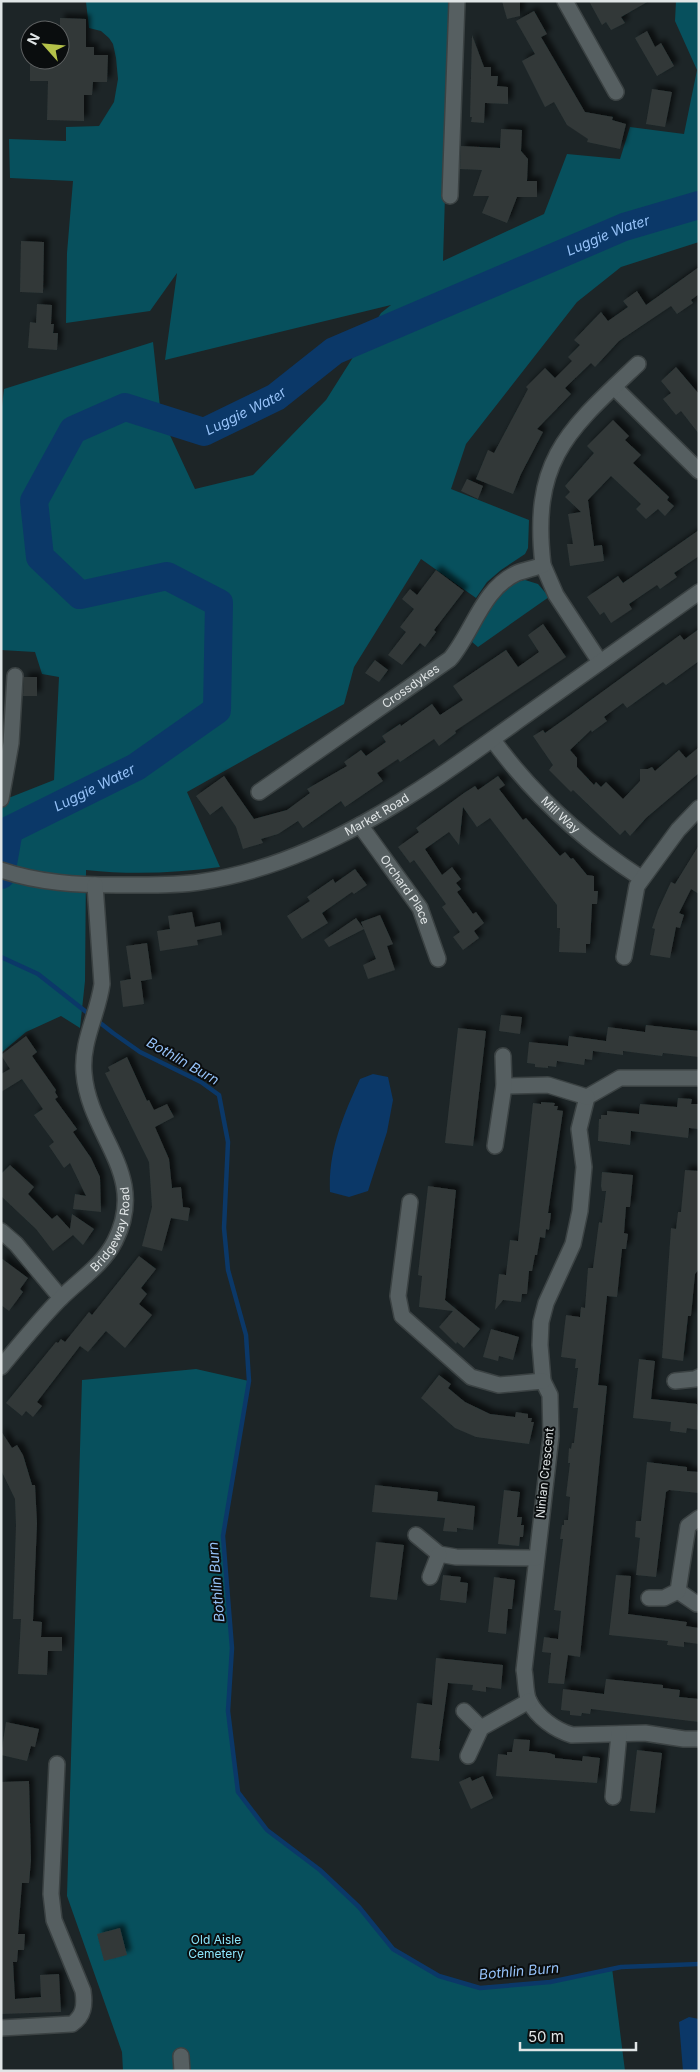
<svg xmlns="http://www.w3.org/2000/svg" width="700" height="2072" viewBox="0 0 700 2072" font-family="Inter,sans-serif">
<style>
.green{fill:#07505d}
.water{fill:#0b3868}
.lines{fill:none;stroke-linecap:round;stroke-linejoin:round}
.stream{stroke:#0b3868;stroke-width:4.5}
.river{stroke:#0b3868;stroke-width:28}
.building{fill:#313939;filter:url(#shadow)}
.minor-casing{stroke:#3b4243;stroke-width:18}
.minor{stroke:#565f61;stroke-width:15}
.labels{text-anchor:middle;stroke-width:4;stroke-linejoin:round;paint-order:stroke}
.street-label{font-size:12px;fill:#e0e5e6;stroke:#0a0d0e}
.park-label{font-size:12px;fill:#8de6fb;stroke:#0a0d0e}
.water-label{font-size:14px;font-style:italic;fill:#95c1f7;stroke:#0a0d0e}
</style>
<defs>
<filter id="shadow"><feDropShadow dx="4.5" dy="-4.5" stdDeviation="2.5" flood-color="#0009"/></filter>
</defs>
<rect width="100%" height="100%" fill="#1d2527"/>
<path class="green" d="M81 1H451L443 261 544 214 567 154 620 159 630 127 684 134 697 70 675 21 676 1H699V242L621 267 577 302 466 444 451 489 529 520 528 548 525 554 501 570 487 582 476 598 421 559 354 667 344 704 187 792 220 867C175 873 132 875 86 870L85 981 80 1028 61 1016 26 1032 1 1053V797H11L54 780 59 677 42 674 35 652 1 650V415L4 389 153 342 161 416 195 489 253 475 326 400 381 313 391 305 165 360 177 273 150 311 66 323 67 253 73 181 10 178 9 139 66 141V127L99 126 114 102 118 79 116 58 113 44 109 38 101 31 89 28 86 2Z
M525 580 538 584 549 597 478 647 472 642C483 619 496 584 525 580Z
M196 1369 249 1381 223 1536 232 1648 228 1711 238 1792 267 1830 320 1870 359 1907 393 1949 439 1976 480 1988 550 1982 612 1968 625 2071H123L122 2052 67 1896 82 1380Z"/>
<path class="water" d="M373 1074 388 1077 393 1100 387 1132 368 1191 349 1197 330 1192C328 1151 343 1116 360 1079Z
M689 2017 699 2019V2071H683L679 2022Z"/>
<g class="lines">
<path class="stream" d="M1 957 38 974 113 1033 140 1052 201 1082 219 1095 228 1142 224 1228 228 1270 246 1335 249 1381 223 1536 232 1648 228 1711 238 1792 267 1830 320 1870 359 1907 393 1949 439 1976 480 1988 550 1982 621 1967 699 1964"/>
<path class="river" id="s1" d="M1 875 9 830 136 767 217 710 219 603 167 576 80 595 40 557 34 501 73 430 125 407 204 432 276 397 334 351 624 227 699 205"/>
</g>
<path class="building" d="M502 1H520V16L507 19Z
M589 1H649L621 17 625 23 611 30 606 22 602 25Z
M534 11 547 34 541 37 585 112 613 117 612 120 626 124 620 149 587 142 588 139 567 125 554 102 545 107 522 61 535 54 516 21Z
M60 18 86 19V47H94V55H108L107 82H93L92 95H84V121L47 120 48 81H30V61L60 60Z
M647 31 655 47 661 43 674 66 657 76 635 38Z
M472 35 484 67H491V76H498L497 86 508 87V104L485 103 484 123 471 122 472 117H470Z
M652 89 672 92 665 127 646 124Z
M501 129 522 130 521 151 528 159 527 181H537V197H517L507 223 482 213 489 196H473L482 170 460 169 461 146 500 148Z
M21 241 44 242 43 293 20 292Z
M699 267V294L691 300 693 303 677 314 671 306 619 341 595 367 591 363 565 388 571 394 537 429 543 432 521 474 513 494 476 479 488 450 494 453 528 389 526 387 545 368 555 378 572 361 568 357 580 345 574 340 601 312 608 321 628 307 623 301 637 291 646 305Z
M37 304 52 305 51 324H54L53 333H58L57 350 28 348 30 322 36 323Z
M676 367 699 394V434L681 411 676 415 663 399 671 393 661 381Z
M613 420 629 436 625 440 641 455 633 463 669 497 667 500 674 506 665 516 658 509 646 519 636 509 641 504 611 476 588 500 594 546 602 545 604 561 570 566 567 544H573L568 514 581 512 565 497 570 492 565 486 594 453 587 446Z
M467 479 483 486 478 499 461 491Z
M699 530V556L674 573 677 577 660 589 657 585 629 604 632 609 611 623 604 612 600 615 587 597 618 576 623 583Z
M436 570 464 591 434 630 436 632 425 647 420 643 402 665 388 655 406 632 400 627 414 609 402 599 410 589 417 595Z
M543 624 566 657 455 731 456 733 439 746 434 739 400 762 398 759 377 773 383 781 345 807 341 801 303 828 298 821 278 834 261 839 263 843 243 849 236 827 222 806 210 815 196 796 224 776 254 819 287 810 310 793 307 789 347 766 344 762 361 750 366 756 386 742 382 736 400 724 401 726 432 704 440 715 463 700 453 686 506 650 518 667 539 652 528 635Z
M699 629V661L666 685 663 682 627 708 623 703 604 717 607 721 592 732 591 730 570 750 577 758V767L594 785 596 782 601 787 606 782 623 799 640 781V769H648L652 767 655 771 679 750 686 758 699 747V773L646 818 630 836 625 830 620 835 573 790 571 792 549 770 553 765 533 736 543 730 545 733 569 716 680 635 684 640Z
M375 660 388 670 379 682 365 673Z
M24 677H37V696H23Z
M498 776 505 785 499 789 523 820 526 818 560 856 565 852 571 859 573 858 587 875 594 876V891H598L597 904H592L590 944H586V953L559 952 560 928H557V905L490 818 477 827 463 807 459 845 449 832 425 849 442 875 452 867 461 879 456 883 461 889 457 892 473 914 476 912 484 923 474 931 479 938 463 950 453 937 460 932 442 907 446 904 414 860 410 863 398 847 419 832 416 828 464 793 475 786 478 790Z
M699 845V894L691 889 679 913 684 915 680 928 676 927 670 958 650 955 655 929 652 928 658 910 671 882 675 884Z
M355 869 367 885 354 894 352 892 322 913 328 923 302 939 287 916 310 901 307 897 333 879 335 883Z
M192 912 195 927 220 922 222 935 197 940 198 945 160 951 157 931 170 929 168 916Z
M380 915 393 944 387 946 395 970 368 979 363 965 376 959 361 922Z
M356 918 364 929 329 947 324 940Z
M147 943 152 979 141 981 144 1004 123 1007 120 981 131 979 126 946Z
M501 1015 522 1017 520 1034 499 1031Z
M646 1025 699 1031V1057L663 1053 662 1056 623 1051V1055L593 1051 592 1060 585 1059 584 1065 557 1061 556 1067 548 1066V1068L535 1067V1064L527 1063 529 1042 568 1046 569 1036 606 1041 608 1027 645 1032Z
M458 1028 486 1031 473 1146 445 1143Z
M26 1036 37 1052 32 1056 56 1090 55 1092 58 1097 55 1099 77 1129 73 1132 91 1158 100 1177 101 1212 73 1209 75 1194 86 1196 70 1163 64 1168 49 1146 54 1142 34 1115 43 1109 22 1079 1 1092V1074L10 1069 1 1055Z
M127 1057 147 1101 149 1100 154 1110 167 1104 174 1117 155 1127 169 1159 172 1188 181 1187 183 1207 190 1208 188 1221 171 1218 162 1251 142 1246 152 1207 149 1162 105 1073 110 1071 108 1067Z
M678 1098 692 1099 691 1104H699V1129L689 1128 688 1138 631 1131 630 1145 598 1141 599 1119H601V1115H607V1111L639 1114 640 1104 677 1107Z
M541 1102 555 1103 554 1106H558L557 1110 563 1111 548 1213H551L549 1230 546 1229 545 1238 540 1237 537 1255H535L532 1271H529L527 1294H522L521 1302 503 1300 495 1310 499 1274 506 1275 510 1240 518 1241 533 1103 541 1104Z
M10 1165 34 1187 28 1194 52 1219 57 1215 70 1229 72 1214 94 1229 83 1245 73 1235 53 1251 36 1229 1 1196V1174Z
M685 1170 699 1171V1269L695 1274 691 1316H688L683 1361 662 1358 671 1228 676 1229 678 1212H681Z
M602 1172 633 1175 630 1207H626L624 1233 628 1234 626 1249H622L617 1297 607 1296 598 1385 607 1386 580 1657 568 1655 564 1684 548 1683 551 1653 542 1652 544 1637 558 1639 561 1611 554 1610 563 1539H560L562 1525H564V1520H568L570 1497 566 1496 570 1463H568L569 1448 571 1449 572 1443H574L578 1408H573L578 1368H575L576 1359 561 1357 566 1315 580 1317 581 1307 585 1308 588 1268H593L599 1222 602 1223 606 1191H602L601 1186Z
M428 1186 456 1190 445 1300 480 1329 464 1348 457 1342 456 1344 439 1327 453 1311 419 1307 422 1276 418 1275Z
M139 1256 156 1269 141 1288 147 1294 139 1304 152 1315 125 1348 106 1331 88 1352 80 1346 37 1402 42 1406 33 1417 26 1411 22 1416 6 1403 56 1342 58 1343 61 1339 65 1342 89 1312 92 1315Z
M1 1258 28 1278 20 1289 23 1292 9 1311 1 1305Z
M491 1329 519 1337 513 1360 499 1356 498 1361 483 1357Z
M639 1359 655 1361 651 1399 697 1404 699 1430 687 1428 686 1433 670 1431 671 1422 633 1418Z
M439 1375 451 1384 448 1388 465 1402 490 1414 515 1417 516 1412 528 1414V1418H532L531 1422H534L529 1444 476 1437 455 1428 421 1398Z
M1 1431 12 1448 17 1445 23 1455 32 1485H35L37 1523 33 1621 42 1622 41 1637H62V1651H48L47 1675 18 1674 21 1619H13L16 1525 15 1499 1 1470Z
M647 1462 687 1467V1471L699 1472V1493L669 1490 666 1492 656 1577 636 1575 640 1538 635 1537 636 1521H641Z
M375 1485 438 1492 437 1501 475 1506 473 1530 457 1528V1532L443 1531 445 1518 372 1512Z
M504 1490 520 1492 517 1517H522L521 1525H524L523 1537H520L519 1546 498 1544Z
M376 1542 404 1545 397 1600 370 1597Z
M443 1575 461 1577 460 1582 468 1583 466 1603 440 1600Z
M616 1575 631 1576 628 1614 687 1622 686 1626 699 1628V1644L684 1642V1647L667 1645 668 1641 609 1635Z
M494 1577 515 1580 512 1609H508L506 1634 488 1632Z
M436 1658 503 1665 501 1689 486 1687V1692L472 1690 473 1685 448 1683 439 1749H440L439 1761 411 1758 417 1703 432 1705Z
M606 1679 663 1685V1688L680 1690 679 1697 699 1699V1722L591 1709 590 1714 582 1713 581 1716 570 1715V1711L561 1710 563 1689 604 1694Z
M6 1722 39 1729 35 1747 31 1746 27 1761 1 1755Z
M514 1739 530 1740 529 1751 549 1753 555 1755V1758L582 1761 583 1756 600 1758 597 1783 496 1776 498 1754 507 1755V1752H512Z
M637 1750 662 1753 655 1813 630 1811Z
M483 1776 493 1798 471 1809 459 1782 470 1777 472 1781Z
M29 1781 31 1860 29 1883H22L18 1934H25L24 1950H18L17 1962H13L15 1999 41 1997 40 1975 59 1974 61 2012 1 2014V1782Z
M120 1928 127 1955 104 1961 97 1934Z"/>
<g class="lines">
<g class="minor-casing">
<g id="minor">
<path d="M565 1 616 92"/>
<path d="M450 196 457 1"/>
<path d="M614 387 699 471"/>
<path d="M543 565 556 595 600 662"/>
<path id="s2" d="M493 740C532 794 584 841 641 878"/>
<path id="s3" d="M259 792 450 659C473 632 482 589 517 573 525 570 535 568 543 565 531 460 567 431 638 364"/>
<path d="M1 799 11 743 15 676"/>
<path id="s4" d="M360 825 420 908 438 959"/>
<path id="s5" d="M1 870C39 883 78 885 117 885 145 885 173 886 200 882 321 864 423 789 519 720 579 677 639 635 699 592"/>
<path d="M624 957 637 886 678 830 699 808"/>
<path d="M699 1078H620L587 1097 579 1129 584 1167 580 1211 573 1244 546 1303 541 1322 540 1345 543 1381 550 1395 551 1436 524 1670C526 1679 525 1693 529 1701 537 1717 555 1730 572 1735L645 1733 684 1739H699"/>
<path d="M504 1086 548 1085 587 1097"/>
<path d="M495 1146 504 1086 503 1056"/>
<path d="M410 1202 398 1296 402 1316 471 1377 499 1385 543 1381"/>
<path d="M1 1231 16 1244 61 1298"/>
<path id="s6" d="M1 1367C20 1344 40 1319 61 1298 80 1279 103 1265 115 1241 149 1174 89 1136 84 1073 81 1042 98 1014 102 984L95 885"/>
<path d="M675 1381 695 1379 699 1377"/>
<path d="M416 1535 439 1554 456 1557 536 1558"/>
<path d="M430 1577 439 1554"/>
<path d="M678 1591 697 1604"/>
<path d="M649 1598H664L678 1591 688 1526 699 1518"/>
<path d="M464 1711 481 1728"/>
<path d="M468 1756 481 1728 529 1701"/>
<path d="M613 1797 619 1734"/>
<path d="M1 2028 72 2024C84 2016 85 2005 83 1991L54 1920 51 1894 57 1764"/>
<path d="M181 2056 182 2071"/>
</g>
</g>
<use href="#minor" class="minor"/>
</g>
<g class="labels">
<g class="street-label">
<text dy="4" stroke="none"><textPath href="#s3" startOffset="185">Crossdykes</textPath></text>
<text dy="4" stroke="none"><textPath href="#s5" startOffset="391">Market Road</textPath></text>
<text dy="4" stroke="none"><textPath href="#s2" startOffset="101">Mill Way</textPath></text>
<text dy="4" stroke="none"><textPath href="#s4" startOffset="79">Orchard Place</textPath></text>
<text dy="4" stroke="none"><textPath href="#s6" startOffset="180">Bridgeway Road</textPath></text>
<text transform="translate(545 1473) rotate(-84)" y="4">Ninian Crescent</text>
</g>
<g class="park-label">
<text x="216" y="1944">Old Aisle<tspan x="216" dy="14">Cemetery</tspan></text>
</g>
<g class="water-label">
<text dy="5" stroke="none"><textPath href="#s1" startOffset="1325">Luggie Water</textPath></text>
<text dy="5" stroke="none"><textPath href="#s1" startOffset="920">Luggie Water</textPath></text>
<text dy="5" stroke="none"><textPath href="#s1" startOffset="141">Luggie Water</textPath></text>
<text transform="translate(183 1061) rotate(30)" y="5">Bothlin Burn</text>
<text transform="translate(216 1582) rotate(-95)" y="5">Bothlin Burn</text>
<text transform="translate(519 1971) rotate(-5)" y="5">Bothlin Burn</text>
</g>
</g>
<rect width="700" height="2072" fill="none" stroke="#e0e5e6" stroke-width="5"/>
<g transform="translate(45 45) rotate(297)"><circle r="24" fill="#0a0d0e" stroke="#606364"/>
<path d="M0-4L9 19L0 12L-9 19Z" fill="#b5c249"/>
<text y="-8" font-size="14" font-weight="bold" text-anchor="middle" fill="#e0e5e6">N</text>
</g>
<path d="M520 2042v8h116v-8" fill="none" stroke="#e0e5e6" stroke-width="2.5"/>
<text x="528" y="2042" font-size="15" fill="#e0e5e6" stroke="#0a0d0e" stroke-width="4" paint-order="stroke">50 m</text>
</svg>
